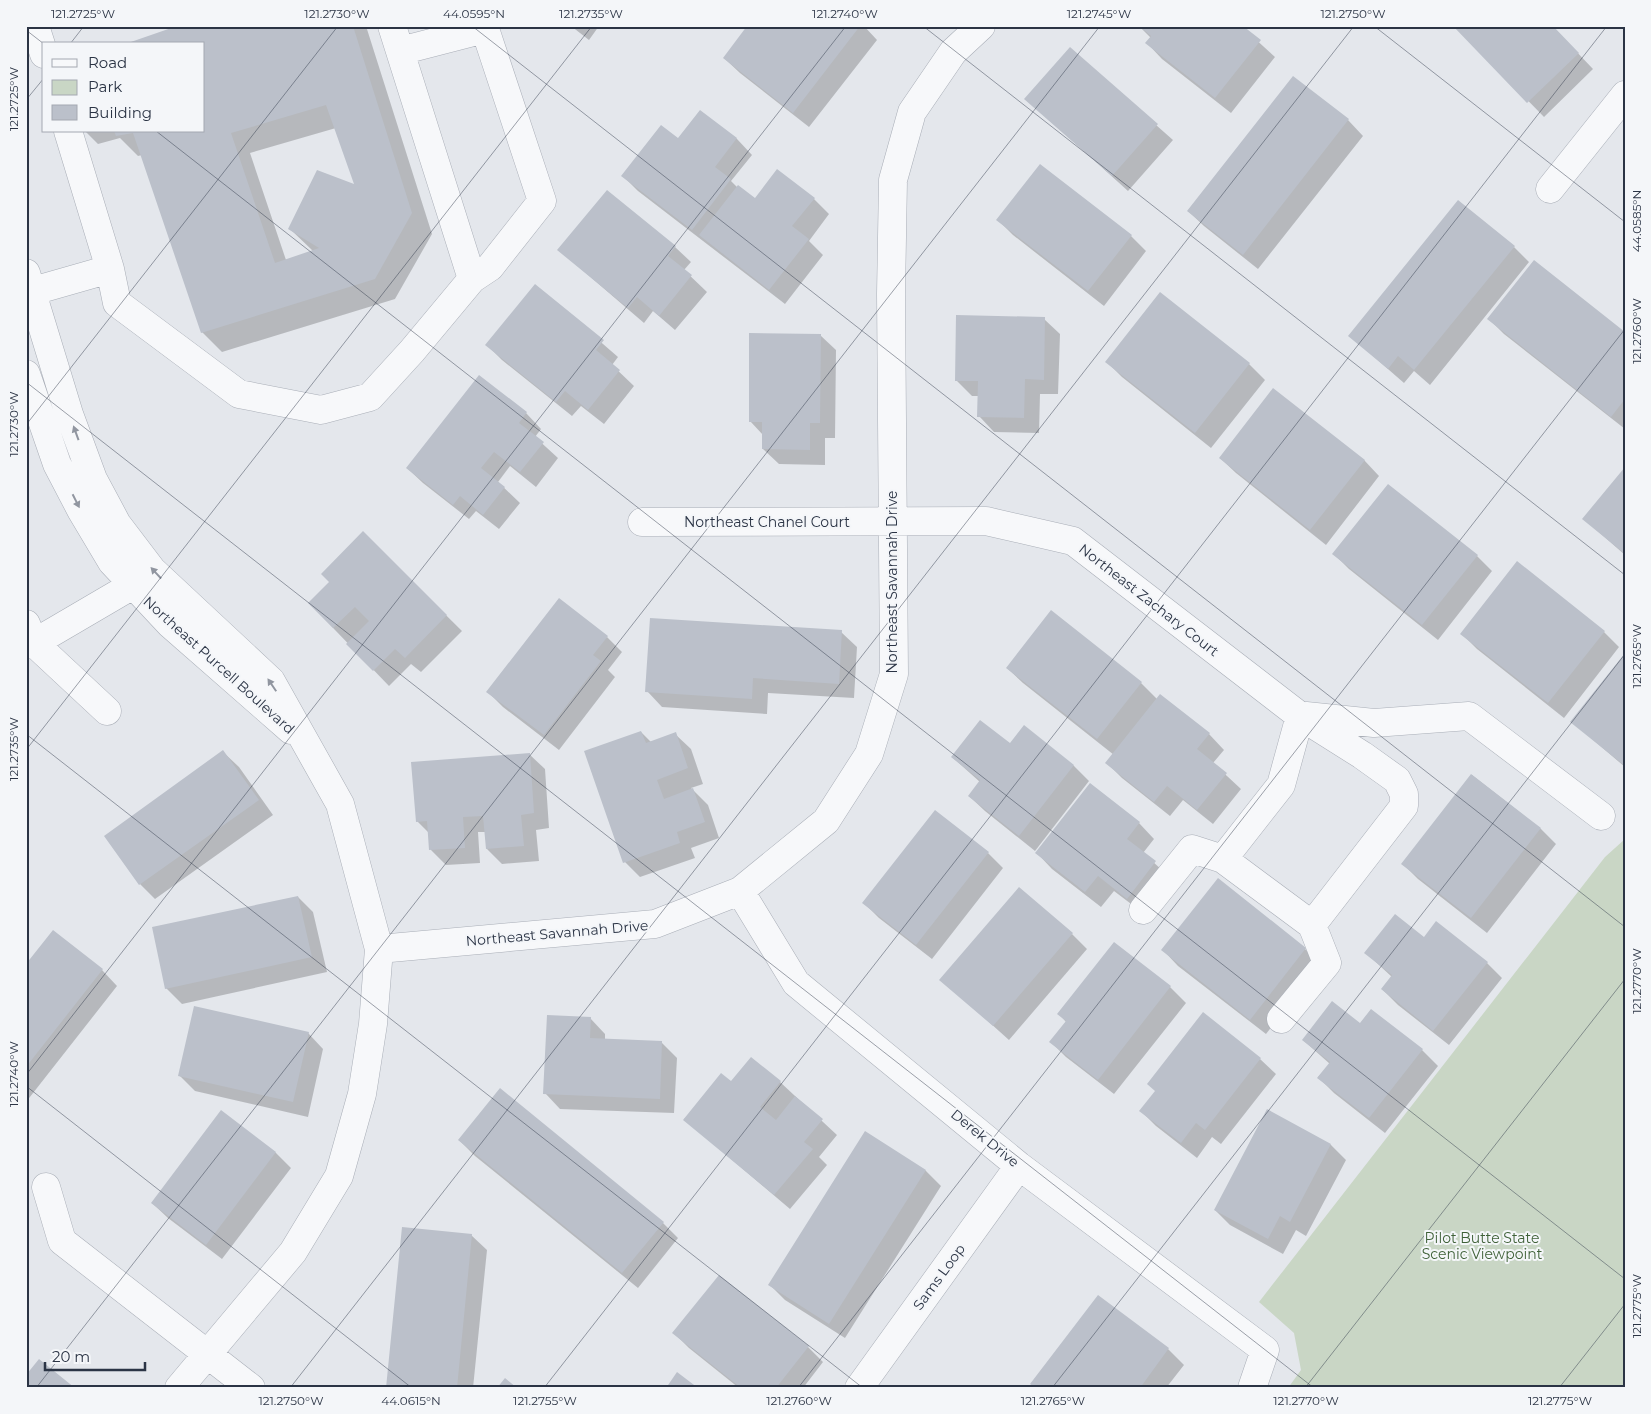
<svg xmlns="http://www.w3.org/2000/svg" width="1651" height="1414" viewBox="0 0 1651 1414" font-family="Montserrat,sans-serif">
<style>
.green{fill:#c9d6c5}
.shadow{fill:#0003;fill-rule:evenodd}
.building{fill:#bbc0ca;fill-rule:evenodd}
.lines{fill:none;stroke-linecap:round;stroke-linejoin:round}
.minor-casing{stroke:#a9aeb7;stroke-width:29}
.minor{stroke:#f7f8fa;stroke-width:28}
.oneway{fill:#9196a0}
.ticks{fill:none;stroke:#2b3445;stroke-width:1;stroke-opacity:0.45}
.labels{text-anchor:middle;stroke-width:4;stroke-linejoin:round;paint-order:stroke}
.street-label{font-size:14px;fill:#2b3445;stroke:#f4f6f9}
.park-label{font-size:14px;fill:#3f6138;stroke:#f4f6f9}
.neatline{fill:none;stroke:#2b3445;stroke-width:2}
.ticks-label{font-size:12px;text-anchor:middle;fill:#2b3445}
</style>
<rect width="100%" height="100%" fill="#e4e7ec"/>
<path class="green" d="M1625 839V1388H1288L1301 1370 1294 1333 1259 1302 1605 857Z"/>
<path class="shadow" d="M181 26H366L432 234 395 299 222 352 202 332 142 155 138 156 120 138 98 144 85 131H204V44ZM336 128 356 186 290 229 313 251 286 260 250 153Z
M571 26H599L589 40Z
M749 26H864L877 40 809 127 740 73 724 58Z
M1139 26H1241L1275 57 1231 113 1162 59 1147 43 1151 38Z
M1455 26H1552L1593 69 1544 117Z
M1070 49 1173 140 1128 191 1026 99Z
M1293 78 1348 120 1363 136 1258 269 1204 226 1188 211Z
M700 111 737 139 752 155 731 181 737 187 755 200 814 199 829 214 809 241 823 255 785 304 638 191 623 176 678 140Z
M607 192 675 247 691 262 684 270 707 292 675 330 653 311 644 323 559 250Z
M998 220 1131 236 1146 251 1104 306 1013 235Z
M1514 247 1529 262 1430 385 1414 371 1404 383 1350 336Z
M535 285 618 357 612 365 634 386 604 424 581 406 572 416 502 360 487 345Z
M1160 294 1249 364 1265 380 1211 448 1122 377 1107 362Z
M1044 319 1060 334 1058 394H1040L1039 433 994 432 979 416V396H972L956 380Z
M1489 319 1625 333V429L1504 334Z
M820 335 836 350 835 438H825V465L779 464 763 449V435L750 421Z
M526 413 541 429 535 437 558 458 536 487 510 466 498 482 520 503 499 529 476 511 469 519 423 483 407 468Z
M1220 458 1364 460 1379 476 1326 545 1236 473Z
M1625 469V555L1584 519Z
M363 533 462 631 421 672 411 664 389 686 309 603 330 582Z
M1334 554 1477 556 1492 571 1438 640 1349 569Z
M841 632 857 647 854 698 768 693 767 714 662 707 647 691Z
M1604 632 1619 647 1564 718 1477 649 1461 633Z
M607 637 622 652 608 670 615 677 559 750 503 707 488 692Z
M1625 655V767L1572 722Z
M1007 668 1141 683 1157 699 1160 696 1209 734 1224 750 1213 763 1241 789 1213 824 1183 800 1170 816 1122 778 1107 763 1114 755 1023 683Z
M1025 727 1074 766 1089 781 1035 851 985 811 969 796 980 782 952 757 1010 745Z
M641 732 651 742 675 734 691 749 703 784 691 788 708 805 719 838 691 848 695 858 640 877 625 862Z
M223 752 239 767 273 815 155 899 140 884Z
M529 754 545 769 549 828 536 830 539 861 502 864 487 849 485 832H478L480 863 446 865 431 850 429 833 417 821Z
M1472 775 1541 829 1556 844 1487 933 1418 879 1403 864Z
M1090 785 1139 823 1154 839 1143 853 1171 878 1143 913 1114 891 1101 907 1052 869 1037 853Z
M988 853 1003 868 932 959 879 918 864 903Z
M1218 880 1305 949 1321 964 1266 1034 1178 966 1163 950Z
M298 897 313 912 327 972 182 1004 166 988Z
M53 931 102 970 117 986 26 1102V966Z
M1072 934 1087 949 1009 1040 941 979Z
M1424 939 1487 963 1502 978 1449 1045 1398 1005 1382 989 1392 977 1366 953Z
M1114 943 1170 987 1186 1003 1114 1094 1066 1057 1051 1042 1066 1022 1059 1014Z
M1371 1010 1422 1050 1438 1066 1385 1133 1334 1093 1318 1077 1330 1064 1303 1040 1360 1024Z
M590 1018 605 1034V1040L661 1042 677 1058 674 1113 560 1109 545 1093Z
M308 1033 323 1049 308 1117 195 1091 179 1075Z
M1260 1059 1276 1074 1221 1144 1212 1137 1197 1158 1156 1126 1141 1111 1156 1092Z
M732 1082H780L837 1135 819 1157 827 1165 790 1209 684 1119Z
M1268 1111 1331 1145 1346 1160 1306 1236 1296 1230 1283 1254 1230 1225 1215 1210Z
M221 1112 276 1153 291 1168 222 1259 168 1218 152 1203Z
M865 1133 926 1171 941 1186 845 1338 785 1300 770 1285Z
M459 1140 663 1223 678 1238 638 1288 475 1156Z
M471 1235 487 1250 473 1388H387Z
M1098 1297 1168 1349 1184 1365 1166 1388H1036Z
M674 1333 808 1347 823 1362 803 1388H739L689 1348Z"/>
<path class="building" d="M177 26H353L412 213 375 279 201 333 133 133 116 136 114 131H204V44H125ZM326 105 354 184 317 170 288 229 319 248 275 263 231 133Z
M747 26H860L793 113 723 58Z
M1139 26H1243L1261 40 1215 98 1145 43 1151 36Z
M1453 26H1553L1579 53 1527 103Z
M1070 47 1158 124 1112 176 1024 99Z
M1293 76 1349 119 1243 255 1187 211Z
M700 110 737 138 715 167 731 179 692 230 621 176 661 125 678 138Z
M1040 164 1132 235 1088 291 996 220Z
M777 169 815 198 792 226 809 239 769 290 699 235 738 185 755 198Z
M607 190 676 246 668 256 692 275 659 316 637 297 628 308 557 250Z
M1458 200 1515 246 1414 370 1398 356 1388 369 1348 336Z
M1534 260 1625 332V399L1611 417 1487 319Z
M535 284 604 340 596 350 620 370 588 410 565 391 556 402 485 345Z
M1160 292 1250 363 1195 433 1105 362Z
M956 315 1045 317 1044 380 1025 379 1024 418 977 417 978 381H955Z
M749 333 821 334 820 423H810V450L762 449V422H749Z
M479 375 527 412 519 423 544 442 520 472 494 452 481 468 505 487 483 515 460 496 453 505 406 468Z
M1273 388 1365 460 1310 530 1219 458Z
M1625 467V554L1582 519Z
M1388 484 1478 555 1422 625 1332 554Z
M363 531 447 615 405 658 395 649 373 671 346 644 369 621 355 607 333 628 308 603 329 582 321 574Z
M1517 561 1605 631 1548 703 1460 634Z
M559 598 608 636 593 655 601 661 544 735 486 692Z
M1051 610 1142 682 1097 739 1006 668Z
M650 618 842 630 839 684 753 678 752 699 645 692Z
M1625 653V766L1570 722Z
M1160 694 1210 733 1197 749 1227 773 1197 810 1167 786 1154 802 1105 763Z
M980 720 1010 743 1024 725 1074 765 1019 836 968 796 980 780 951 757Z
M641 731 646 743 676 732 688 768 657 780 664 799 693 788 705 822 677 832 680 843 623 863 584 751Z
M223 750 259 800 139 885 104 836Z
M530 753 534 813 521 815 524 846 486 849 483 816 463 817 465 848 429 850 427 821 416 822 411 762Z
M1471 774 1541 828 1471 918 1401 864Z
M1090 783 1140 822 1127 839 1156 861 1127 899 1098 876 1085 892 1035 853Z
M935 810 989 852 916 945 862 903Z
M1218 878 1306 948 1250 1020 1161 950Z
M1019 887 1073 933 993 1026 939 980Z
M298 896 312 957 165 989 152 927Z
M1395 914 1424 937 1436 921 1488 962 1433 1031 1381 989 1392 975 1364 953Z
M53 930 103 969 26 1067V964Z
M1114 942 1171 986 1098 1080 1049 1042 1066 1021 1057 1014Z
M1332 1001 1360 1023 1371 1009 1423 1049 1369 1118 1317 1078 1330 1062 1302 1040Z
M194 1006 309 1032 293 1102 178 1076Z
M1203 1012 1261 1058 1205 1130 1196 1123 1181 1143 1139 1111 1155 1091 1147 1084Z
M547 1015 591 1017 590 1038 662 1041 660 1099 543 1094Z
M751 1057 781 1081 760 1107 776 1120 795 1096 823 1119 804 1142 813 1149 774 1195 683 1120 721 1073 731 1081Z
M500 1088 664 1222 622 1273 458 1140Z
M1267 1109 1331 1144 1290 1222 1280 1216 1268 1239 1214 1210Z
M221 1110 276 1152 206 1245 151 1203Z
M865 1131 926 1170 829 1324 768 1285Z
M402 1227 472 1234 457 1388H386Z
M719 1275 809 1346 776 1388H741L672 1333Z
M1098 1295 1169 1348 1140 1388H1035L1030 1384Z
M39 1359 75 1388H26V1375Z
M677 1372 698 1388H666Z
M505 1378 517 1388H497Z"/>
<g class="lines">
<g class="minor-casing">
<path id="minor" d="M35 26 44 54
M400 51 485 29 542 201 490 267 472 279
M1550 189 1625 95
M110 269 117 303 239 394 321 410 370 397 412 351 472 279 392 26
M26 273 69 414 93 479 117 524 152 570 271 681 340 804 379 949 373 1024 362 1094 339 1176 293 1252 179 1388
M26 293 110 269 68 131
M26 374 57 464 81 510 112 562 170 624 291 730
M642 522 986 521 1073 541 1300 716 1362 755 1397 780 1404 794V806L1312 925 1223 859 1281 785 1300 716
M26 624 34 643 133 585
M26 645 34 643 107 711
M1306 716 1374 723 1469 716 1601 816
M740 891 796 983 1019 1166 1265 1350 1252 1388
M1143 910 1192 849 1223 859
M379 949 655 924 740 891 826 821 869 754 894 674 891 294 893 180 912 112 953 52 981 26
M1281 1019 1327 963 1312 925
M46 1187 62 1241 251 1388
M859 1388 1019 1166"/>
</g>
<use href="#minor" class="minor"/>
</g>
<defs><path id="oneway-solid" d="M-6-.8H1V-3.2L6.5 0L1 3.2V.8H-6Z" transform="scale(1.25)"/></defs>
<g class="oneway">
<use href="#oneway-solid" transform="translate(76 433) rotate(-110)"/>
<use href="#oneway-solid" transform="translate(76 501) rotate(63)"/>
<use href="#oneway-solid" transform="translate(156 573) rotate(-133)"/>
<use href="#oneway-solid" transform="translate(272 685) rotate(-124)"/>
</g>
<path class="ticks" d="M472 26 1625 927M923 26 1625 575M1374 26 1625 222M26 30 44 44M70 44 84 26M26 100 44 78M156 131 1625 1279M26 382 1314 1388M26 425 338 26M26 734 863 1388M26 750 592 26M26 1075 846 26M26 1086 412 1388M36 1388 1100 26M290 1388 1354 26M544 1388 1607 26M798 1388 1625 329M1052 1388 1625 654M1305 1388 1625 979M1559 1388 1625 1304"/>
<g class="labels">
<g class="street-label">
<text x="767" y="527">Northeast Chanel Court</text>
<text transform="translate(892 582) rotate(-90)" y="5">Northeast Savannah Drive</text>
<text transform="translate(1149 600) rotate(38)" y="5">Northeast Zachary Court</text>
<text transform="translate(219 665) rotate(42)" y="5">Northeast Purcell Boulevard</text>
<text transform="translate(557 933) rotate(-5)" y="5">Northeast Savannah Drive</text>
<text transform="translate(985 1138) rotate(39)" y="5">Derek Drive</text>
<text transform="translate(939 1277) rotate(-54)" y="5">Sams Loop</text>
</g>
<g class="park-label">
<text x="1482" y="1243">Pilot Butte State<tspan x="1482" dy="16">Scenic Viewpoint</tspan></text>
</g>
</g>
<rect width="1651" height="1414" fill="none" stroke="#f4f6f9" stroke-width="55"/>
<rect x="42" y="42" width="162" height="90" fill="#f4f6f9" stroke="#a4a8b1"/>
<rect x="52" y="59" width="25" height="8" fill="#f7f8fa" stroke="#a4a8b1"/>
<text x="88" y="68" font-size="15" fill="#2b3445">Road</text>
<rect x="52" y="80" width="25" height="15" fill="#c9d6c5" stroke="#a4a8b1"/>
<text x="88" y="92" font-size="15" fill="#2b3445">Park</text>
<rect x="52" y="105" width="25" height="15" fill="#bbc0ca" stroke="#a4a8b1"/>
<text x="88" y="118" font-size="15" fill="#2b3445">Building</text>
<path d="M45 1362v8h100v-8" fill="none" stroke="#2b3445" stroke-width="2.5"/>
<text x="52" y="1362" font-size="15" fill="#2b3445" stroke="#f4f6f9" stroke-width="4" paint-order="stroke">20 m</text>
<rect x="28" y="28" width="1596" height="1358" class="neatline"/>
<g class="ticks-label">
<text x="83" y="18">121.2725°W</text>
<text x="337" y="18">121.2730°W</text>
<text x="474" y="18">44.0595°N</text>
<text x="591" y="18">121.2735°W</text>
<text x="845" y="18">121.2740°W</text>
<text x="1099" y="18">121.2745°W</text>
<text x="1353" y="18">121.2750°W</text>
<text transform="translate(14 99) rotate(-90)" y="4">121.2725°W</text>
<text transform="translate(1637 221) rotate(-90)" y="4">44.0585°N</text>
<text transform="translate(1637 331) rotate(-90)" y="4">121.2760°W</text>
<text transform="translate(14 424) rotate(-90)" y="4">121.2730°W</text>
<text transform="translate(1637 656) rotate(-90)" y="4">121.2765°W</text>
<text transform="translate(14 749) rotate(-90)" y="4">121.2735°W</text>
<text transform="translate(1637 981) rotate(-90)" y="4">121.2770°W</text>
<text transform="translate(14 1074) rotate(-90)" y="4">121.2740°W</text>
<text transform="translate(1637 1306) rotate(-90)" y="4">121.2775°W</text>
<text x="291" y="1405">121.2750°W</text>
<text x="411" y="1405">44.0615°N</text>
<text x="545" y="1405">121.2755°W</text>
<text x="799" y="1405">121.2760°W</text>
<text x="1053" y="1405">121.2765°W</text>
<text x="1306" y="1405">121.2770°W</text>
<text x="1560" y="1405">121.2775°W</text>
</g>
</svg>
